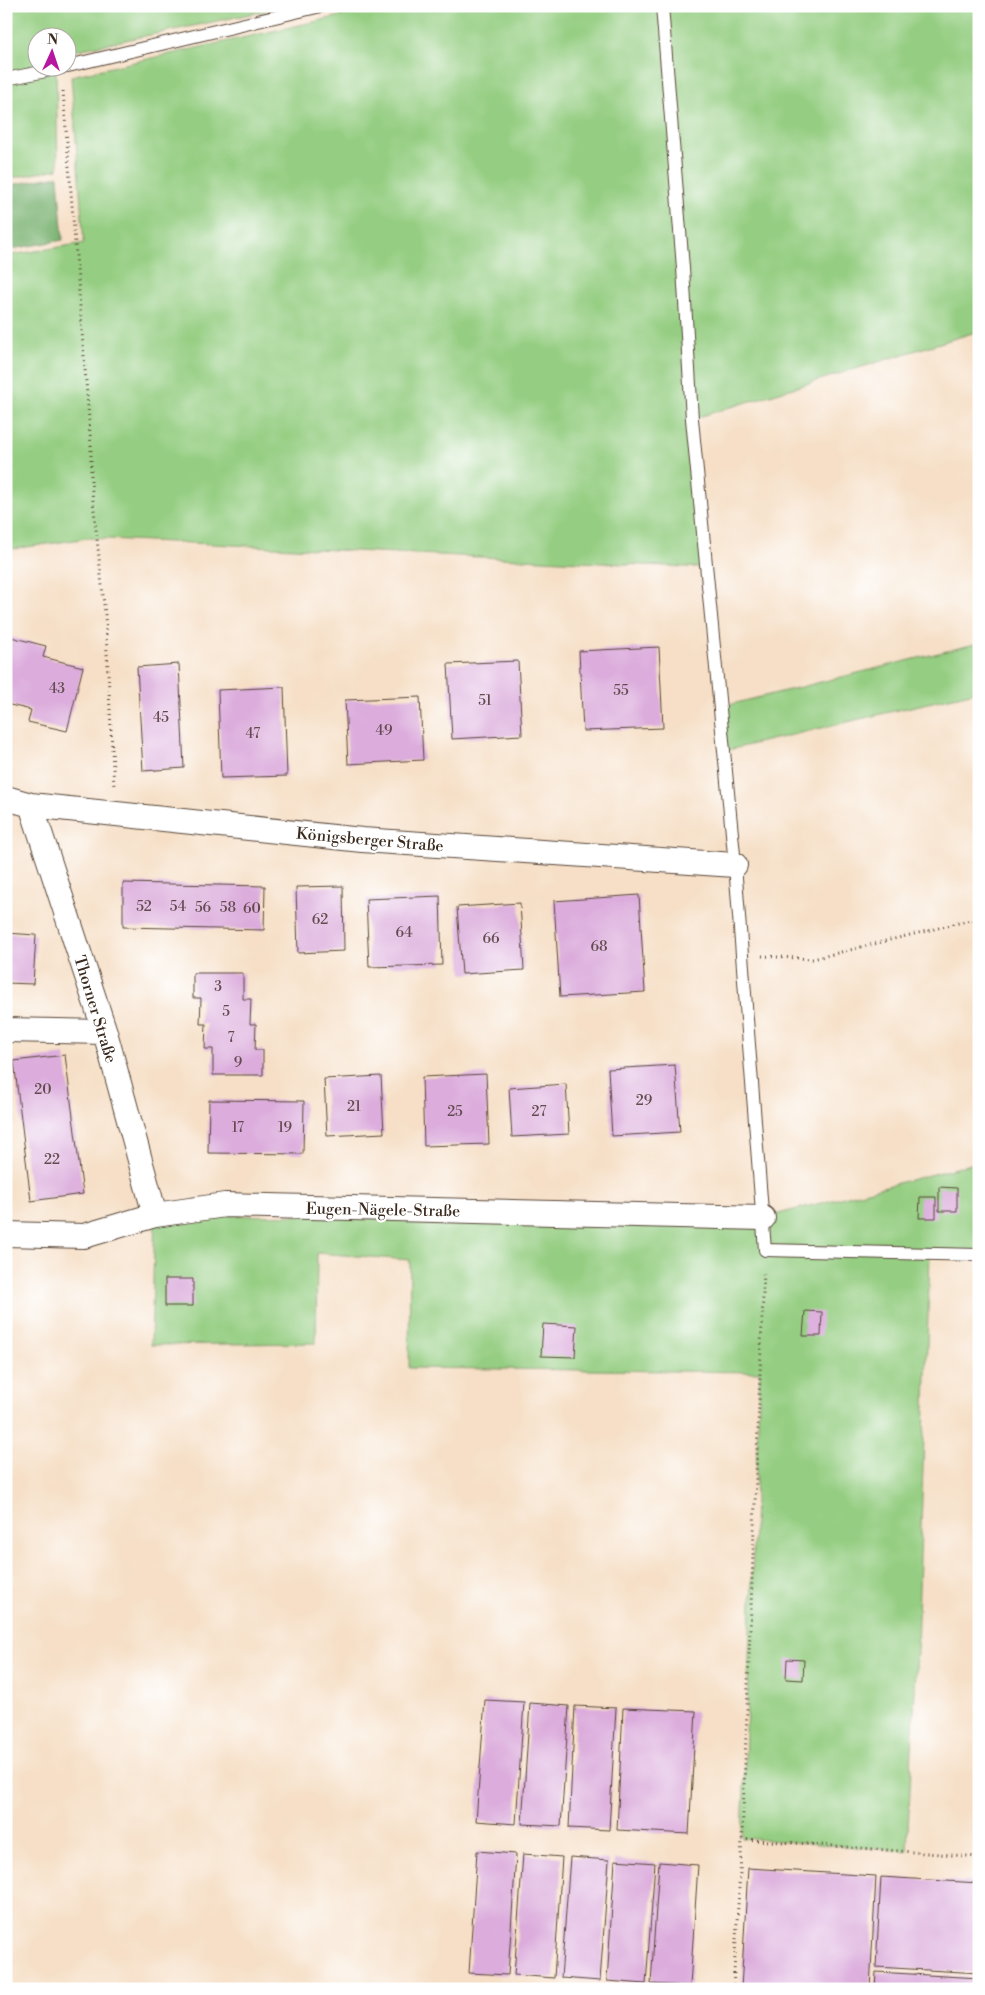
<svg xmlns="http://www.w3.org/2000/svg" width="985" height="1995" viewBox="0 0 985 1995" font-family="'Libre Bodoni',serif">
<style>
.green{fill:#95ce82;stroke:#687c50}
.forest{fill:#78b170;stroke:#5a6e47}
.building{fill:#dbacdc}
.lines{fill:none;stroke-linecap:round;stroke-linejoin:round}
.lane-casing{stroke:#574537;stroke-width:14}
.street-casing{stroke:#574537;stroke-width:26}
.path{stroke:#574537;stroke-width:3;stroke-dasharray:1 4;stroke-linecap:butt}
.lane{stroke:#fff;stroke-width:12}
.street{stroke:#fff;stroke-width:24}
.labels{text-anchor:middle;stroke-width:4.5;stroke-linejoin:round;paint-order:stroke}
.number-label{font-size:14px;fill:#634a4e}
.street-label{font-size:16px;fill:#3b2a1e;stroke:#fff}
</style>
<rect width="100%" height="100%" fill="#fff"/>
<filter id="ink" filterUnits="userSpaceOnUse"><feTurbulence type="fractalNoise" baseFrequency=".02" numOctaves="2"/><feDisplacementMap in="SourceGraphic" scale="10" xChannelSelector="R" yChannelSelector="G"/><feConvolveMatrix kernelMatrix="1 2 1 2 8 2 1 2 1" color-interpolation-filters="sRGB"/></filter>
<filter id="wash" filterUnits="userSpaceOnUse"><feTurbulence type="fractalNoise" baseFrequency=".0096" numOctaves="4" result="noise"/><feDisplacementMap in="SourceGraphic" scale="20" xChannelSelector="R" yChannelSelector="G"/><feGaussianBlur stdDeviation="1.12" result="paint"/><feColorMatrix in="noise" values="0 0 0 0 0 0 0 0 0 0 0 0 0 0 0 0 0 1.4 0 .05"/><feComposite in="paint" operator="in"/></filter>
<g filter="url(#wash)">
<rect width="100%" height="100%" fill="#f6dfc6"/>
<path class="green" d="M6 6H274L275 9 68 52V38H38V68H56L58 169 6 179Z
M385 6H979V331L692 419 706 568 88 538 6 550V256L84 243 71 76Z
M979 643V691L724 751 720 707Z
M979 1162V1255L930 1254 917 1649 907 1851 742 1838 760 1372 409 1368 410 1260 317 1253 316 1343 151 1345 155 1215 763 1218Z"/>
<path class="forest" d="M58 176 63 240 6 250V186Z"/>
<g id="blocks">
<path class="building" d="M7 636 46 646 43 657 83 667 67 731 28 722 31 710 6 704Z
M659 647 663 728 583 731 579 651Z
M518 661 522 735 452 739 448 664Z
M179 664 184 768 143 771 137 667Z
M284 687 287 776 221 778 218 690Z
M420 697 423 760 348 764 345 700Z
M123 883 265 886 264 930 123 927Z
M343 886 344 951 298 953 296 887Z
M639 895 645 992 560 997 554 901Z
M440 896 442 965 369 967 366 899Z
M520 903 524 970 462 974 457 907Z
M6 933 36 935 33 984 6 983Z
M193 973H243V999H251L250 1024H256L255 1050H263V1075H213V1049H205L206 1024H200L201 998H193Z
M65 1055 83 1194 31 1201 14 1061Z
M675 1065 680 1132 612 1136 608 1069Z
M486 1074 489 1144 424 1146 422 1077Z
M381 1076 384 1133 327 1136 324 1079Z
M566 1084 569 1134 512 1137 509 1088Z
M209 1100 304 1101 303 1154 208 1153Z
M939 1187 957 1188V1211H939Z
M920 1197H936V1218H919Z
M165 1279H193V1306H165Z
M805 1311 822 1312 821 1336H803Z
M543 1324 577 1326 575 1357 541 1356Z
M787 1659 804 1660 803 1680 786 1679Z
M485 1700 524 1702 516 1824 476 1821Z
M530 1703 569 1706 561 1826 522 1824Z
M575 1706 616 1708 609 1830 569 1828Z
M623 1708 696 1711 689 1834 617 1830Z
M477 1851 516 1854 508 1975 469 1973Z
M523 1854 562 1857 554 1978 514 1975Z
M570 1857 609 1860 600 1981 561 1978Z
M615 1860 655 1863 646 1984 607 1981Z
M659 1862 698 1865 690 1986 651 1984Z
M748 1868 876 1876 870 1989H741Z
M881 1877 979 1883V1973L876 1967Z
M876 1972 979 1978V1989H875Z"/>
</g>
</g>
<g filter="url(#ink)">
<use href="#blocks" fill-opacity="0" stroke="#574537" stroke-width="1"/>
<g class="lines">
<g class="lane-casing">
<path id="lane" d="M662 6 683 268 692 419 735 865 765 1250 979 1255
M68 66 321 6
M6 79 61 68"/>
</g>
<g class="street-casing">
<path id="street" d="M6 798 31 805 362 840 735 865
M31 805 105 1032 155 1215
M6 1030 105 1032
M6 1234 84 1236 155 1215 225 1205 763 1218"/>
</g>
<path class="path" d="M63 91 91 445V482L105 614 114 787
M762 956 813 959 979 918
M742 1839 979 1857
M733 1989 742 1839 764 1270"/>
<use href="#lane" class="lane"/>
<use href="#street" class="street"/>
</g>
</g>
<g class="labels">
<g class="number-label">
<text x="57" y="693">43</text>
<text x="621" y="695">55</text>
<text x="485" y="705">51</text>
<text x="161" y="722">45</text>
<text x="384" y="735">49</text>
<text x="253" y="738">47</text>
<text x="144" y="911">52</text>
<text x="178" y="911">54</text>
<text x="203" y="912">56</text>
<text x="228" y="912">58</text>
<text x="252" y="913">60</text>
<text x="320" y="924">62</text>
<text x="404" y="937">64</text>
<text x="491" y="943">66</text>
<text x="599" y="951">68</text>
<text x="218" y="991">3</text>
<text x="226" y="1016">5</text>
<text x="231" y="1042">7</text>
<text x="238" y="1067">9</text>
<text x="43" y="1094">20</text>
<text x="644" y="1105">29</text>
<text x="354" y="1111">21</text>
<text x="455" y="1116">25</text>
<text x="539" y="1116">27</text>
<text x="238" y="1132">17</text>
<text x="285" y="1132">19</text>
<text x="52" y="1164">22</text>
</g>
<g class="street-label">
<text transform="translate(370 839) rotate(5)" y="6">Königsberger Straße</text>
<text transform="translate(96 1009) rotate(73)" y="6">Thorner Straße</text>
<text transform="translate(383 1209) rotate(1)" y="6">Eugen-Nägele-Straße</text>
</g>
</g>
<rect width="985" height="1995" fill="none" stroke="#fff" stroke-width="25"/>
<g transform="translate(52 52) rotate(3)"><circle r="24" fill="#ffffff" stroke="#b1aaa5"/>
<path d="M0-4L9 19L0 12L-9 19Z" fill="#b5179e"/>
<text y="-8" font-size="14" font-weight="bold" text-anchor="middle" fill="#3b2a1e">N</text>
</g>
</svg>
